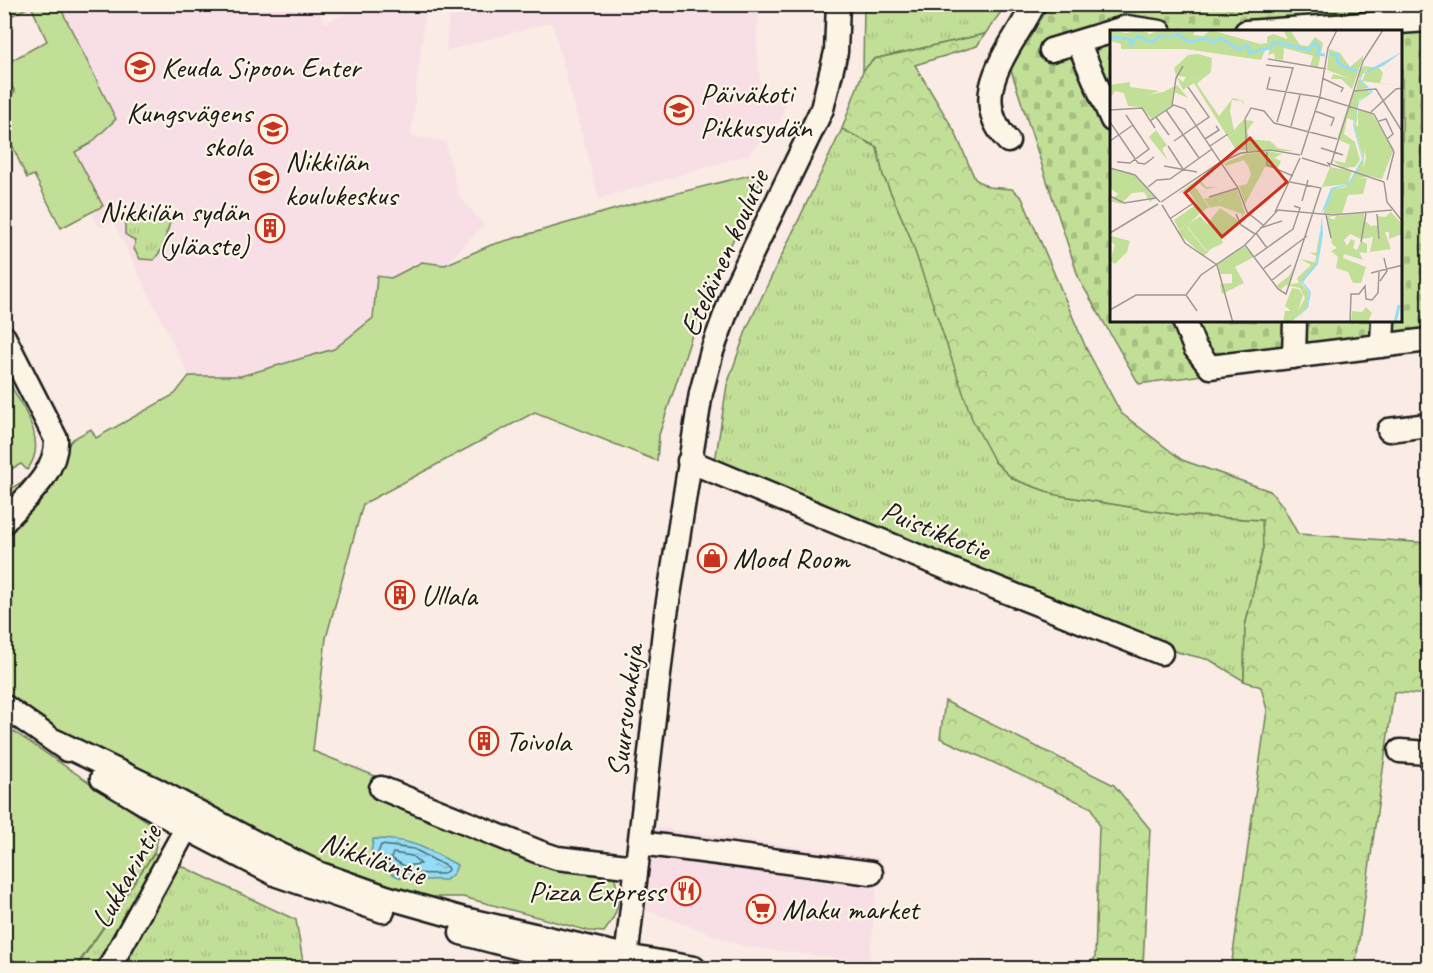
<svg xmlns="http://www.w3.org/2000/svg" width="1433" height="973" viewBox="0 0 1433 973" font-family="Caveat,sans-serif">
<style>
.built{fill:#f8dfe5}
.grass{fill:url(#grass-tufts);stroke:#6f7e5a;stroke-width:1.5}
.forest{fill:url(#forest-crowns);stroke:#6f7e5a;stroke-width:1.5}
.cemetery{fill:url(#cemetery-stones);stroke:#6f7e5a;stroke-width:1.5;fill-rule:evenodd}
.park{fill:#c2df97;stroke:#6f7e5a;stroke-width:1.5}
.water{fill:url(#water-ripples);stroke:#64909e;stroke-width:1.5}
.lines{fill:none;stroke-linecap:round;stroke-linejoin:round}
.shore{stroke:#4c6973;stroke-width:1.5}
.minor-casing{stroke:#1c1c1c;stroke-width:27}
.minor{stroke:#fcf5e5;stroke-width:22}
.labels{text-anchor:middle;stroke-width:4.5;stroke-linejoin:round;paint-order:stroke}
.poi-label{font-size:30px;fill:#1c1c1c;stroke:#fcf5e5;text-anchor:start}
.street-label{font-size:30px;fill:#1c1c1c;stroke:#fcf5e5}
.inset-river{fill:none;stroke:#94ddf5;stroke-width:3}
.inset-road{fill:none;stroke:#a19895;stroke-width:1.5}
.view{fill:#c8321e;fill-opacity:0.15;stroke:#c8321e;stroke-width:3}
.inset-edge{fill:none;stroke:#1c1c1c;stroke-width:3}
</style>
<defs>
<pattern id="grass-tufts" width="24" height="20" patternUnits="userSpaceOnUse" patternTransform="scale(1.5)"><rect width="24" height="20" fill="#c2df97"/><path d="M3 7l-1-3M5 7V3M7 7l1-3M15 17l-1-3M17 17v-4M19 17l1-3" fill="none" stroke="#a6bf82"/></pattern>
<pattern id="forest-crowns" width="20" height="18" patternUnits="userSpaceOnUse" patternTransform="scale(1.5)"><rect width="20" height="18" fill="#c2df97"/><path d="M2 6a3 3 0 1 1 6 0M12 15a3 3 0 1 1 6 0" fill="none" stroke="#a6bf82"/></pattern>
<pattern id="cemetery-stones" width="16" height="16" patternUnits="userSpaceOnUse" patternTransform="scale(1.5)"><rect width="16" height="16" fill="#c2df97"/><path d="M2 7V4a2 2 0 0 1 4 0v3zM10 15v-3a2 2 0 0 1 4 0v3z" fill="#a6bf82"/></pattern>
<pattern id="water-ripples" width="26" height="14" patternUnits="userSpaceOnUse" patternTransform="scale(1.5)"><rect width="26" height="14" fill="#94ddf5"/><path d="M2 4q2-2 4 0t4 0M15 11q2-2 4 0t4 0" fill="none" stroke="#7fbdd1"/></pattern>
</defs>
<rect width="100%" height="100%" fill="#faebe5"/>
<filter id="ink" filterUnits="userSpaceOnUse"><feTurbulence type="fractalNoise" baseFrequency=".0167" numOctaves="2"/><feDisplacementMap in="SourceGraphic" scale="12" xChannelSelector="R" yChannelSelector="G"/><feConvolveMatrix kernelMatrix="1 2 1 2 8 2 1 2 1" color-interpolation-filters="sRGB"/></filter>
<g filter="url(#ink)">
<path class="built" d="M59 5H315L325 23 364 5H426L411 136 445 141 459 196 484 225 445 265 422 262 391 278 373 318 334 349 241 376H189L113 222 99 228 60 153 116 119Z
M449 5H761L756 34 761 99 788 94 781 120 748 155 599 199 552 22 446 51Z
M652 827 880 858 869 962 746 947 640 908Z"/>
<path class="grass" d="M864 5H1006L985 34 874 59 863 71Z
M842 129 877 147 883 175 909 234 995 462 1013 479 1057 495 1179 515 1263 520V548L1245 627 1244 681 1210 660 1177 652 715 462 727 385 747 328Z
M164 214 171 219 162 249 154 260 140 259 134 249 135 241 125 234V223L140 216Z
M154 853 296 920 304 968H76Z"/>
<path class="forest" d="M985 34 977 46 915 65 955 132 975 179 988 187 1012 189 1022 198 1086 348 1121 413 1182 460 1270 491 1282 505 1298 534 1428 543V695L1394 692 1355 968H1231L1267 710 1261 687 1244 681 1245 627 1263 548 1262 520 1179 515 1057 495 1013 479 995 462 972 419 909 234 883 175 877 147 842 129 863 71 874 59Z
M945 701 1114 785 1150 829 1143 965 1168 968H1085L1095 958 1099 825 1092 808 940 738Z"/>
<path class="cemetery" d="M1078 5H1428V343L1139 384 1079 279 1008 61 1039 12ZM1112 32H1402V321H1112Z"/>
<path class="park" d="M4 5H59L116 119 90 144 75 152 103 206 61 228 34 175 27 178C13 148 4 132 5 98L15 92 5 75V64L47 41 31 6 5 19Z
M766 171 702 305 659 435 657 461 535 412 363 504 326 638 313 751 380 778 373 798 535 863 614 874C620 901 621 910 604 932L589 931 463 897H417L318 860 223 816 50 728 5 694 4 493 54 462 73 439 91 429 96 438 175 394 189 376H241L334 349 373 318 377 276 391 278 422 262 445 265 491 245 633 204Z
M4 374C19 402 51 441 27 470L21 464 5 472Z
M4 725 160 830 154 853 75 968H26L5 955Z"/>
<path class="water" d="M373 839C412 839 424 847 457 865L454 873 446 880C410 879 394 885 371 854Z"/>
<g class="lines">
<path class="shore" d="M381 845 414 849 447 867 448 870 443 874C416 873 394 877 378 853Z
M393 853 412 856 421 864 404 866 391 858Z"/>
<g class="minor-casing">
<path id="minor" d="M1246 32 1428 20
M1078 42 1112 120
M1051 50 1127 27 1160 32
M1008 141C965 94 1011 50 1034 4
M1184 321 1195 348 1210 367 1428 340
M4 337 56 439C58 472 25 498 4 522
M1382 346 1383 321
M1294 357 1295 321
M1389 430 1428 425
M689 461 949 569 1161 653
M4 706 67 750
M55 741 155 789 256 843 318 873 386 897 464 919 626 956 694 968
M1400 751 1428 753
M102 778 186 828 277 875 383 911
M381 788 539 852 557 858 636 867
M640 843 871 873
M461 933 596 968
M109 968 193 816
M625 968 666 614 701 393 712 351 735 288 822 109 836 52 838 4"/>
</g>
<use href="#minor" class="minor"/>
</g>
</g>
<defs>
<g id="school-ring" transform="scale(1.5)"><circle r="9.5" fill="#fcf5e5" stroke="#c8321e" stroke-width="1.5"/><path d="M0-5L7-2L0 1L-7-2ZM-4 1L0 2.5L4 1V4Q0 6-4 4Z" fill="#c8321e"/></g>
<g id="building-ring" transform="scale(1.5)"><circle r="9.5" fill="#fcf5e5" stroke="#c8321e" stroke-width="1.5"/><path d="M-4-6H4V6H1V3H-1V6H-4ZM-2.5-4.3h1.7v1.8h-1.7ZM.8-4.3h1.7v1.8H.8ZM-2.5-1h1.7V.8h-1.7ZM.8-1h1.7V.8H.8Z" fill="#c8321e"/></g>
<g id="shop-ring" transform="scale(1.5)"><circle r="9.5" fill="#fcf5e5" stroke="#c8321e" stroke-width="1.5"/><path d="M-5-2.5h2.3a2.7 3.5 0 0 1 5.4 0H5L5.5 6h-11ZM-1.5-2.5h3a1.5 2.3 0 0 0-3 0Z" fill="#c8321e"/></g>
<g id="restaurant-ring" transform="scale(1.5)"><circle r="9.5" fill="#fcf5e5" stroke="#c8321e" stroke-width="1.5"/><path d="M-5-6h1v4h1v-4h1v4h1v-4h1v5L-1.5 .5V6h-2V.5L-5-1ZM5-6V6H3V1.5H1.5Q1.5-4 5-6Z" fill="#c8321e"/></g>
<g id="supermarket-ring" transform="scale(1.5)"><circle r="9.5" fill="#fcf5e5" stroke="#c8321e" stroke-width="1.5"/><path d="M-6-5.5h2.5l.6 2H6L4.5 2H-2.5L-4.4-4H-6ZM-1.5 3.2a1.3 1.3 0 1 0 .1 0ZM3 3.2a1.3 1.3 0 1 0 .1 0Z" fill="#c8321e"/></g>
</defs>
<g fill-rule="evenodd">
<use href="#school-ring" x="140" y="67"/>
<use href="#school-ring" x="679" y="110"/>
<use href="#school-ring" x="273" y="129"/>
<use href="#school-ring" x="264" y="178"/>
<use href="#building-ring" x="270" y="228"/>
<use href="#shop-ring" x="712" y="558"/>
<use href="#building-ring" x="400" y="595"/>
<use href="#building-ring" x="484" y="741"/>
<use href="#restaurant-ring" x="686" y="891"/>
<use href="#supermarket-ring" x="761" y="909"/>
</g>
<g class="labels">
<g class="poi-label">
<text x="161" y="77">Keuda Sipoon Enter</text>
<text x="700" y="103">Päiväkoti<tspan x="700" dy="34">Pikkusydän</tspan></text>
<text x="252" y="122" text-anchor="end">Kungsvägens<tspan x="252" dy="34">skola</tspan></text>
<text x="285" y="171">Nikkilän<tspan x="285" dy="34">koulukeskus</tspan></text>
<text x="249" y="221" text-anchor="end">Nikkilän sydän<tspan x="249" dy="34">(yläaste)</tspan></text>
<text x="733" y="568">Mood Room</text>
<text x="421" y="605">Ullala</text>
<text x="505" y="751">Toivola</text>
<text x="665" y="901" text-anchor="end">Pizza Express</text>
<text x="782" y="919">Maku market</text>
</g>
<g class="street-label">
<text transform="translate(724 253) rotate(-66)" y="10">Eteläinen koulutie</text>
<text transform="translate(936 530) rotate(22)" y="10">Puistikkotie</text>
<text transform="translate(625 711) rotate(-83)" y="10">Suursuonkuja</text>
<text transform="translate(373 858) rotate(19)" y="10">Nikkiläntie</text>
<text transform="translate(126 876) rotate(-61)" y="10">Lukkarintie</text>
</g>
</g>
<g transform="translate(1110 30)">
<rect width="292" height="292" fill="#faebe5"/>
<path d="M0 0 16 3 32 0 40 4 49 0H86L83 5 93 6 101 0 150 14 157 13V7L163 4 178 9 173 0H180L190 15 198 16 205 7 213 13 208 38 200 36 203 26 174 18 173 30 165 29 164 23 158 25 160 19 156 18 151 30 75 19H11V14L0 11ZM219 19 230 23 240 37 254 25 242 59 231 49H221L223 44 241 49 217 40ZM254 36 269 38 273 43 270 53 290 56 252 51 257 39 249 49 259 58 246 60 251 38ZM66 46 73 52 76 47 90 51 87 54 109 86 123 68 134 71 132 77 133 71 122 70 120 81 124 100 133 90 144 91 137 101 139 108 144 107 138 110 137 120H126L84 53 73 60ZM247 83 248 84 246 95 256 103 253 138 261 145 248 149H241L253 128 244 96ZM127 159 134 179 113 169 100 177 94 169ZM210 201 211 206 207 232 191 253 199 263 196 279 181 292H173L175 281H188L195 268 190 258 176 255 170 260 166 256 179 246 187 231 180 254 189 253 187 248 201 235 190 229 205 232 206 226 199 222 206 223Z" fill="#c2df97"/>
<path d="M88 24 102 28 101 42 90 51 80 48 79 52 76 47 66 46 64 38 78 25ZM20 52V57L49 61 38 65 53 62 67 55 78 68 64 62 62 76 42 89 31 77 18 76 14 63 5 61 0 69V55ZM46 100 57 115 52 119 58 131 39 107ZM0 138 22 143 46 167 40 172 34 162 22 163 11 174 0 171 8 164 0 158ZM97 143 91 151 96 157H107L96 159 88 152 84 155 99 177 114 169 134 179 135 183 131 188 132 184 110 176 97 178 69 200 64 190 87 174 78 160 67 164ZM2 206 20 211 17 222 5 234 0 231 5 215 0 211ZM256 277 262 283 258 292 241 293 242 281 252 282Z" fill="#c2df97"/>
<path d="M110 178 129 191 111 208 113 213 97 221 77 196 90 186 97 194Z" fill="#c2df97"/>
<path d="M257 60 261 63 249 70 245 91 237 88 234 104 245 112 250 130 245 137 233 138 222 130 235 133 240 115 227 109 243 61ZM248 79 261 82 284 119 272 149 260 146 253 138 256 128 252 108 256 103 248 102ZM138 109 160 111 168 118 184 121H138ZM159 121 172 124 164 128 171 131 168 138 155 137 135 174 129 156 137 154 141 144 138 136 134 130 116 136 114 133 136 124ZM220 137 242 141 238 154 212 157ZM257 148 253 164 238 165 232 184H213L222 160 236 157 241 149ZM281 182 292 194V204L279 209V202H275L281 219 260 222 263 207 251 209 240 204 234 210 237 216 241 209 245 211 243 218 247 220 251 211 257 214V223L249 222 253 230 234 224 233 228 256 237 251 253H243L238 242 226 238 228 227 221 221 227 218 222 214 216 186H225L218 187 224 190 226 186 254 183V190L261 196 268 195 267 186 275 187ZM89 184 77 197 96 221 101 219 94 226 67 202ZM134 216 144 227 125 237 134 253 112 264 110 254 122 253V244H110L108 234ZM182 258 189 259 193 265 188 281 183 283 175 276Z" fill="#c2df97"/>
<path d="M292 22 273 36 252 44 251 50 263 62 249 72 244 95 253 130 239 155 222 160 219 173 211 184 221 158 238 154 252 129 243 95 248 72 261 62 250 51 251 44ZM212 185 213 205 208 234 193 252 201 262 198 278 181 293 196 279 199 263 191 251 207 232Z" fill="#94ddf5"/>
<path class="inset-river" d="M0 7 20 9 21 15 27 6 41 12 50 6 62 7M63 7 68 4 79 12 97 8 102 13 111 8 128 19 138 16 139 23 160 18 164 12 199 20 204 13 210 18 207 24 215 25M220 24 228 25 227 31 232 36 247 41M285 293 289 275"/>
<path class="inset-road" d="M158 29 216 39M156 35 183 38 167 92M160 47 157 59 209 67 264 84 284 122 277 150M212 48 233 58 231 62M243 61 266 59 293 103M62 76 66 48 73 36M0 80 32 78 45 98M56 80 89 128M205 81 224 88 221 96M261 82 286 59 293 58M46 87 59 105M40 91 64 75 75 79 128 158 137 182 153 195M269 91 276 89 283 104 277 109M0 92 28 133 35 134 44 127M181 96 190 65M95 109 109 100 106 96M0 111 23 95M64 111 99 87 78 57M58 116 73 139M100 116 118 104M211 118 233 125M157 120V135L183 146M137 123 135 89 141 78 154 81 164 93 227 109M191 125 210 66 218 18 227 0M192 128 218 136M7 132 20 133 39 119 16 85M221 134 253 31 273 0M54 136 87 142M220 137 218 133 274 152M0 138 25 145 50 172M274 152 277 172 293 192M38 157 47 150 60 149 102 119M0 166 14 173 46 168M99 167 128 158M192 171 198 150M51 172 109 133 131 123 161 120 190 125M52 175 75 213 107 235 123 293M165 182 190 128M126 184 131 195 145 204M267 184 269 209M216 185 221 208M61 188 85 172M150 198 172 191M0 203 48 174M146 203 157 218M251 212 256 183M135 215 168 259 176 264 211 158 180 152M144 227 183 199 190 178 184 176M153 239 197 206M261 243 293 235M161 251 181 235M270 251 277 241 274 228M76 265 87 281M0 280 26 265H76L91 245 135 215 168 180 223 185 282 180M240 293 241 264H249L255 256 256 269 262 270 268 263 269 242"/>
<path class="view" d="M140 108 177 152 112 207 75 163Z"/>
<rect width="292" height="292" class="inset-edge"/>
</g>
<rect width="1433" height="973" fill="none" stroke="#fcf5e5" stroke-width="24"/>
<rect x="12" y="12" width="1409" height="949" fill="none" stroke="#1c1c1c" stroke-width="2" filter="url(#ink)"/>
</svg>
